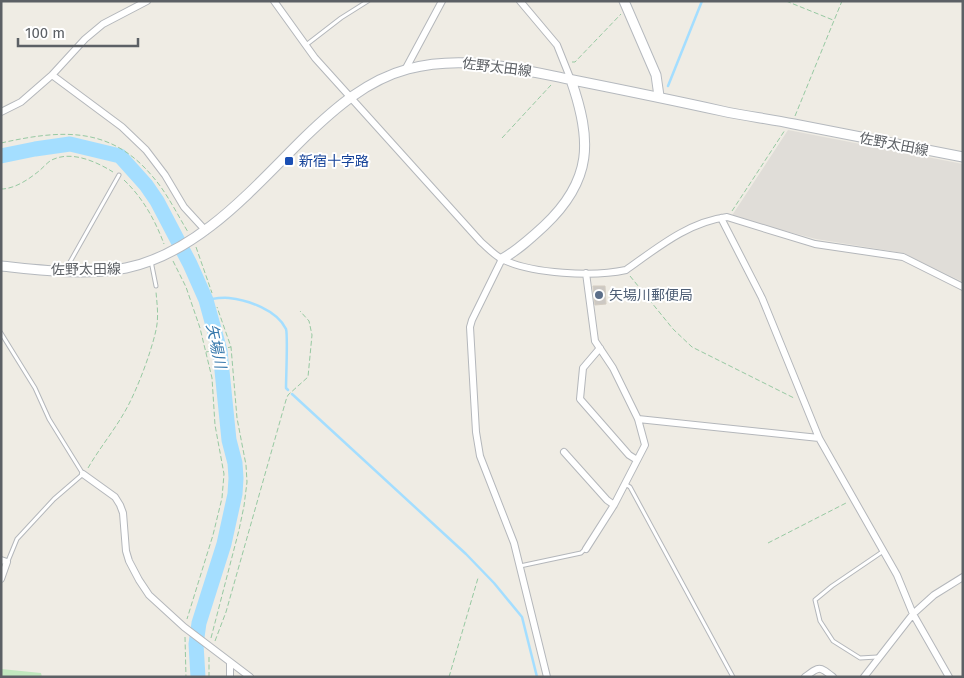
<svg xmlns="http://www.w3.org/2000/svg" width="964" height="678" viewBox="0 0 964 678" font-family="'Fira Sans','Noto Sans JP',sans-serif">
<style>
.industrial{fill:#e0ddd8}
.green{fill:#c2e8bf}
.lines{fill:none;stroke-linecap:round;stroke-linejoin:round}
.stream{stroke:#a4deff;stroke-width:2.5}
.river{stroke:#a4deff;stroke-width:15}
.building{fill:#ccc8c3;stroke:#d4cdc2}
.lane-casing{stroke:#b4b7bb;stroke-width:5}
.street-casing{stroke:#b4b7bb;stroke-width:8}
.secondary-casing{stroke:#b5b9be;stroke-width:11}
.path{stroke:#97c9a2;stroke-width:1;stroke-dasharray:5 2.5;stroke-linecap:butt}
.lane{stroke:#fff;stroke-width:3}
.street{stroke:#fff;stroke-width:6}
.secondary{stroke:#fff;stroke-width:9}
.transit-dot{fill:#1a4fb4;stroke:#fff;stroke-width:2}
.service-dot{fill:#5c6f8a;stroke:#fff;stroke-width:2}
.labels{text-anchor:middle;stroke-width:4;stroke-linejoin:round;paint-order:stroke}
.street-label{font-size:14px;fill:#5c6065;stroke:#fff}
.transit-label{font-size:14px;fill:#164399;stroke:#fff;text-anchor:start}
.service-label{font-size:14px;fill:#4e5e75;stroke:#fff;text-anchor:start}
.water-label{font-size:15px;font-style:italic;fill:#397aad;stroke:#fff}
</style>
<rect width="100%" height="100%" fill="#efece4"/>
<path class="industrial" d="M788 130 963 164V282L903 253 816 239 731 217Z"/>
<path class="green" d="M1 669 41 673 42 677H1Z"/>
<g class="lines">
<path class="stream" d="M668 86 702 1
M206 300C213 299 221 297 229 298 248 300 277 310 286 329 288 335 286 378 286 388L288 390
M292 394 466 554 494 583 522 617 537 677"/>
<path class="river" d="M1 156 35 149 70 144 120 156 146 185 157 201 190 264 206 300 220 351 229 440 235 463 236 478 235 494 224 544 199 623 196 644 198 677"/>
</g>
<path class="building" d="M593 286H605L606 304 595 305Z"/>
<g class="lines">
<g class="lane-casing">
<path id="lane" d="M306 45 341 18 368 1
M151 261 156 286
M69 271 70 262 119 175
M1 333 35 388 49 419 83 474 54 499 17 539 8 561
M625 484 630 487 733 677
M520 566 581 553 585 549
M877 657 860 658 833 641 820 621 815 600 832 586 882 552"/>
</g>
<g class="street-casing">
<path id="street" d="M274 1 315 58 481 242C488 248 494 255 502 259 531 274 594 277 626 270 657 248 688 222 727 217L815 244 903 257 963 287
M520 1 557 45 571 80
M405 70 442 1
M52 75 122 127 146 150 165 175 184 207 206 231
M1 112 21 102 52 75 85 39 103 24 147 1
M721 218 762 298 819 438 897 575 913 614 949 677
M502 259 472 320 470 327 476 432 480 456 514 543 547 677
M586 273 595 341 613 368 638 419 645 445 614 505 586 549
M600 348 583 368 580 399 629 455 637 460
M638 419 819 438
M564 452 607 500 614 505
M83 474 115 497 120 505 123 513 126 551 129 561 139 580 149 595 184 627 250 677
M1 560 7 562 1 579
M230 677V663
M805 677C820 666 819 666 833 677
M864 677 913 614 934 595 963 577"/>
</g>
<g class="secondary-casing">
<path id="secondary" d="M624 1 656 75 659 96
M502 259C518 250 531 238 544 226 593 180 592 140 571 80
M1 266C42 270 85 276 126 268 199 253 254 187 305 137 335 108 367 80 408 69 464 54 518 69 573 80 623 90 672 100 722 111 745 116 770 119 794 124 850 135 906 146 963 157"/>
</g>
<path class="path" d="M786 1 833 20
M572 62H575L621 14
M795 116 842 1
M502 138 551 85
M1 143C60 130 110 125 153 177 167 193 177 214 188 232
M124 180C143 198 155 220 164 244
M1 189C15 189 29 179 39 171 44 167 48 161 54 159 73 151 97 162 113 172
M732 211 785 130
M196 247 212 293
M173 261 186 287 200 328 212 378 215 425 224 474 222 498 213 535 187 619
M630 276 673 329 692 347 794 398
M206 352 231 347
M88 468C99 449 113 432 124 413 136 393 151 353 156 330 159 317 157 304 156 292
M768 543 848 502
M185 637 186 677
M211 638 239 530 244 506 247 482 246 465 237 418 231 347 217 307
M215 641 226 612 286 400 288 395 308 377 312 335 309 321 300 311
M209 677V655
M449 677 478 578"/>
<use href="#lane" class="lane"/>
<use href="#street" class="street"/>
<use href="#secondary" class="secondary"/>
</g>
<rect class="transit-dot" x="284" y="156" width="10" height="10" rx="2.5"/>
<circle class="service-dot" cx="599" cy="295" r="5"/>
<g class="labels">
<g class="street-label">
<text transform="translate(497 67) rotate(7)" y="5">佐野太田線</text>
<text transform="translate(894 144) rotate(11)" y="5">佐野太田線</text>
<text transform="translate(86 269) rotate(-1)" y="5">佐野太田線</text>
</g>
<g class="transit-label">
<text x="299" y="166">新宿十字路</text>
</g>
<g class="service-label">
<text x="609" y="300">矢場川郵便局</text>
</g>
<g class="water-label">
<text transform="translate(216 346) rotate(78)" y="5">矢場川</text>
</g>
</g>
<rect width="964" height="678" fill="none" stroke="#5c6065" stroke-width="5"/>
<path d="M18 38v8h120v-8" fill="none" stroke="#5c6065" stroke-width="2.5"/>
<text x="25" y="38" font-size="15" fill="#5c6065" stroke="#ffffff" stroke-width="4" paint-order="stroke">100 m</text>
</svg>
